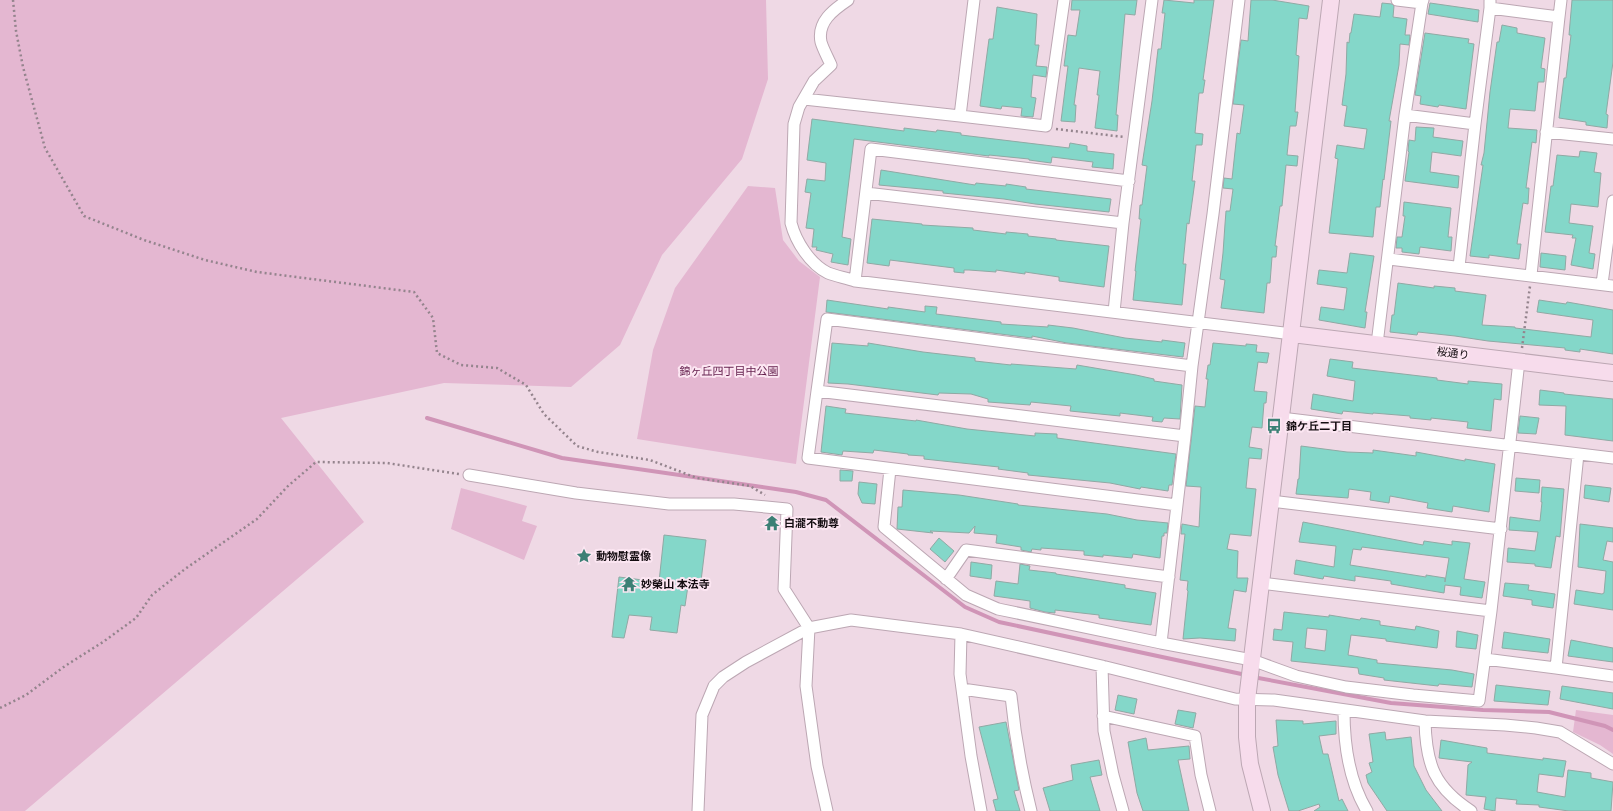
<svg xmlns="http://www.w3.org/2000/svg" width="1613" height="811" viewBox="0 0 1613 811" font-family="'Open Sans','Noto Sans JP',sans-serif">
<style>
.green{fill:#e4b7d1}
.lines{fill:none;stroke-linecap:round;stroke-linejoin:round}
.stream{stroke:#d095b7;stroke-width:4}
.building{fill:#84d7c9;stroke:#90a9a4;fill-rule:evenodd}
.street-casing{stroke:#bca7b3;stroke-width:13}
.secondary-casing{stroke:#bca7b3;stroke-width:18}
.path{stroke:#94848d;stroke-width:2.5;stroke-dasharray:2 3;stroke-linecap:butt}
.street{stroke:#fff;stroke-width:11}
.secondary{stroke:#f7dcec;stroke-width:16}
.labels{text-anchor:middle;stroke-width:4;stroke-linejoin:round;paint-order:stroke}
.street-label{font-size:11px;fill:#130c10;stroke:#fce6f2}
.park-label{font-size:11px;fill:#631e4c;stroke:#fce6f2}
.poi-label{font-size:11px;font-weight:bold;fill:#130c10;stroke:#fce6f2;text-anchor:start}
</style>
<rect width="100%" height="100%" fill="#efd9e5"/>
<path class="green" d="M0 0H766L768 79 742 159 662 255 620 345 571 387 444 383 281 418 364 522 25 811H0Z
M748 186 775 188 783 240 799 261 820 277 796 464 637 439 653 350 675 288Z
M461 488 527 506 522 521 537 526 524 560 451 529Z
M1576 710 1613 715V754L1600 745 1573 732Z"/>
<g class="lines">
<path class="stream" d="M427 418 562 458 796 492 826 500 965 607 999 622 1246 675
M1253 677 1391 703 1483 710 1549 712 1605 726 1613 730"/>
</g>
<path class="building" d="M1072 0H1137L1135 15 1125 14 1116 115H1118L1117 131 1095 128 1099 95H1097L1100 71 1079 68 1074 105H1076L1075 122 1061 121 1068 66H1064L1068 35 1076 36 1080 10H1071Z
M1164 0 1194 3V0H1214L1203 80H1205L1203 93H1199L1195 133 1203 134 1202 145H1196L1192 181H1195L1189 224 1187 223 1183 264H1186L1182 305 1133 300 1136 271H1135L1141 219H1139L1140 205H1142L1147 166 1142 165 1152 101 1158 49H1161L1165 13H1162Z
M1251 0H1272L1309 6 1307 19 1299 18 1296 55 1299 56 1295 112H1298L1296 126H1290L1287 155 1298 156 1297 166 1286 165 1282 206H1280L1275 246H1277L1276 257H1272L1270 283H1267L1264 313 1221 308 1225 280 1220 279 1223 253 1225 224 1226 211H1230L1233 189 1223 188 1224 178 1232 179 1237 133 1240 134 1244 105 1233 104 1241 40 1248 41Z
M1572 0H1613V62L1606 114 1608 115 1607 128 1586 125V122L1559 118 1564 78H1566L1571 35H1569Z
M1382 3 1392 4 1394 6 1393 17 1407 19 1405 35H1410L1409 45 1400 44 1399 65 1389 121H1391L1384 180 1383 179 1380 207H1376L1373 237 1329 233 1338 159 1335 158 1337 145 1364 149 1367 129 1344 126 1347 106 1342 105 1346 74 1347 42 1349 43 1350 33H1351L1354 14 1380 17Z
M1430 3 1479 10 1478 22 1428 14Z
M997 7 1037 14 1035 45H1039L1036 66 1047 67 1046 77 1033 75 1031 97 1036 98 1033 117 1021 116 1022 108 1002 106 1001 109 980 106 989 39H993Z
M1502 25 1517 28V33L1545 38 1541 68 1545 69 1544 82H1538L1535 111 1510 109 1508 128 1537 130 1536 143 1532 142 1526 188H1529L1528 204 1523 203 1517 244H1521L1519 259 1489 255V258L1470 256 1483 165H1481L1484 153 1490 92 1497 42H1499Z
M1425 33 1469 39 1468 43 1474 44 1466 109 1439 105 1438 107 1420 104 1421 96 1415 95Z
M812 119 904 131V128L936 132 937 130 961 133V135L1069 148 1070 143 1087 146V151L1114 154 1113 169 1092 167 1093 162 1052 157 1051 163 1029 160V159L989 155V156L854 139 842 237 851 239 848 265 831 262 833 254 816 250 817 247H812L814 229 806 228 811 193 805 192 807 179 825 181 826 163 807 160Z
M1416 127 1434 128 1433 137 1463 141 1461 156 1432 152 1430 172 1459 176 1458 188 1405 181 1409 152 1408 151 1409 140 1415 141Z
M1580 151 1597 153 1594 172 1601 173 1598 207 1571 204 1569 223 1593 226 1589 253 1595 254 1593 269 1571 265 1576 238H1572L1573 235 1545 232 1551 186H1553L1557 155 1579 157Z
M881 170 975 185 976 183 1006 186V184L1026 187V189L1111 199 1109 212 1035 204 1004 199 943 193V191L879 185Z
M1404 202 1451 208 1448 237H1452L1451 251 1420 247 1419 254 1402 252V248H1396L1397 237H1402L1405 216H1403Z
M872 219 922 224V225L973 228V230L1006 234V232L1028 234V236L1056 239V240L1109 246 1104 287 1059 281V277L1025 272V274L996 270V272L969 270H964V273L954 272V268L890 260 889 266 867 263Z
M1350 253 1374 256 1365 312H1367L1365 328 1319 320 1321 307 1344 310 1347 288 1317 284 1319 270 1347 273Z
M1541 253 1566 256 1565 270 1540 267Z
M1398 283 1434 288V286L1455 288V291L1486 295 1482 325 1515 327V328L1591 337 1593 320 1537 312 1539 300 1566 304 1567 302 1613 310V354L1580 349V352L1565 350V348L1488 341 1455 336 1418 332 1417 335 1390 332 1392 315H1394Z
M827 300 888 309V307L925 312V306L937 307 936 314 1001 322V324L1048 327V325L1073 328 1125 338 1162 342V340L1185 343 1183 357 1124 350 1067 343 1032 336V338L826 312Z
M832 343 868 346V343L923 352 975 358V361L1011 365V364L1076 369 1077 365 1136 375 1154 379V381L1182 385 1180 419 1164 418 1162 422 1152 421 1153 417 1120 413V416L1070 411 1071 406 1031 402 1030 405 988 402V399L971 394 939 393 938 395 848 384 828 383Z
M1213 343 1246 346V344L1257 345 1256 352 1269 353 1267 363 1258 362 1254 391 1267 392 1266 403H1264L1262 428 1252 427 1249 447 1262 449 1261 459 1249 458 1246 488 1256 489 1251 536 1230 534 1227 549 1238 551 1237 578H1248L1246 592 1234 590 1228 628 1236 629 1235 641 1200 638 1183 639 1188 591 1187 590 1188 581 1180 580 1185 534H1181L1182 524 1199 527 1201 487 1186 486 1195 406 1205 407 1208 379H1206L1208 365H1210Z
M1330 359 1353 362 1352 368 1437 378V380L1468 384V381L1502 384 1501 400 1494 399 1491 431 1467 428 1468 422 1431 418V420L1410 418V416L1373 413V414L1343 411 1342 414 1311 409 1313 394 1353 401 1355 381 1327 376Z
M1540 390 1564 393V394L1613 399V441L1565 435 1566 406 1539 405Z
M826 406 846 409 845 413 916 421V420L967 429 1035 436V433L1057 434V438L1176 454 1172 485H1169L1168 491 1141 487 1140 489 1110 483 1028 475V473L998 469 999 467 924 459V456L908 455V454L874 450 873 453 843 451 842 455 821 452Z
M1520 416 1539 418 1536 434 1518 433Z
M1301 446 1347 452 1373 453V450L1416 456V452L1465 461V459L1495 464 1489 512 1453 506 1452 512 1427 508 1428 503 1390 496 1389 503 1370 500 1371 492 1349 489 1348 498 1296 494 1298 479H1299Z
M840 470 853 471 852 481H840Z
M1516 478 1540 480 1539 493 1515 491Z
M859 482 877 484 875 504 862 503 858 494Z
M1585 485 1611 488 1609 502 1584 498Z
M1542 487 1564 489 1560 537 1556 536 1551 568 1535 566V564L1507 562 1508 548 1535 551 1538 532 1509 530 1510 517 1540 521 1542 502H1541Z
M903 490 959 495 1018 504V505L1107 514 1137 520 1168 523 1167 533H1164V536H1162L1160 558 1133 554 1132 558 1103 555V557L1084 555V551L1041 548V550L1032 549 1031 552 1021 550V547L996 543 997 535 974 533 975 526 969 533 930 531 933 533 897 529 898 507H902Z
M1303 522 1423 545 1424 541 1452 545V541L1470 543 1464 579 1485 582 1482 598 1460 595 1461 587 1445 585 1444 593 1391 584V581L1355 576V581L1324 576 1323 579 1294 574 1296 560 1334 567 1336 546 1299 542ZM1362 547 1449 558 1445 582V578L1426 575V577L1350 565 1353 549 1361 550Z
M1580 524 1613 528V542L1607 541 1603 560 1613 562V610L1574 604 1576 590 1602 594 1604 593 1606 571 1578 567Z
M664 535 706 540 701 581 689 579 685 606 681 605 677 633 650 630 652 617 629 615 624 638 612 637 619 577 659 582Z
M939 538 954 551 945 562 930 549Z
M971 562 992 565 991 579 970 576Z
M1020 564 1030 566 1029 570 1056 573V574L1125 585V588L1156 593 1151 625 1099 618V615L1055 610V613L1045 612 1030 608V601L994 596 996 581 1018 584Z
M1505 583 1529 585 1528 590 1555 594 1553 608 1532 605V600L1503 596Z
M1284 612 1329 617V615L1360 620 1361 618 1380 621V625L1415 630 1416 626 1439 631 1437 648 1386 641V639L1351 635 1348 655 1377 660V663L1452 670 1474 674 1472 687 1439 684 1438 686 1384 680V678L1359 674 1358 668 1291 661 1293 642 1273 640 1274 629 1282 630ZM1307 628 1327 630 1325 651 1305 648Z
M1457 631 1478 635 1476 649 1456 647Z
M1504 632 1550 639 1548 653 1502 648Z
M1571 640 1613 648V662L1568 656Z
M1496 685 1550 691 1548 705 1494 701Z
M1562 686 1613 693V709L1560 699Z
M1118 695 1137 699 1134 714 1115 710Z
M1178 710 1196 713 1193 728 1175 724Z
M1276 720 1303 721V724L1336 721V734L1319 736 1323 754H1328L1339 801 1342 799 1348 811H1314L1320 807 1319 804 1298 811H1289L1278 775 1273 747 1278 746Z
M1006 722 1019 790 1014 791 1020 811H996L993 800 998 799 979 727Z
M1385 732 1386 740 1411 737 1414 766 1426 790 1442 811H1387L1368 783 1366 775 1372 772 1369 763 1373 762 1369 734Z
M1146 738 1148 750 1189 746 1190 759 1178 760 1189 811H1143L1137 793 1128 742Z
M1441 740 1487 748V753L1543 760V758L1566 761 1563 777 1539 774 1537 792 1565 797 1568 770 1591 773V778L1613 782 1611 811H1569L1539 807V805L1516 804 1517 800 1496 798 1495 811 1484 809 1486 797 1466 795 1468 765 1472 762 1439 758Z
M1099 760 1102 775 1090 777 1100 811H1050L1043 788 1073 780 1071 765Z"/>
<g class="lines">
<g class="street-casing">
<path id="street" d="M848 0C833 10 817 22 821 42 823 49 828 58 831 65L814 81 799 107 794 124 791 223C796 242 810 264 828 273 836 276 846 278 855 281L1292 334
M1397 0 1422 3 1423 0
M1490 1V8L1559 17 1561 0
M804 99 960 116 974 0
M1405 115 1422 3
M960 116 1046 126 1064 0
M1475 124 1490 8
M1546 132 1613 139
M866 193 1123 223 1152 0
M1389 259 1613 286
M1531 275 1559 17
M855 281 871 149 1129 181
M1602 284 1613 201
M1114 312 1123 223
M1377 344 1405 115 1475 124 1459 267
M817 391 827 319 1192 366
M1281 418 1613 458
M1185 436 1192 366 1213 214 1239 0
M1578 454 1556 668 1613 676
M890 469 884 527 966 595 998 609 1161 643
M469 475 576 493 669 504H734L787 509 784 589 809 628 806 686 817 766 827 811
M1271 501 1501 529
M1177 505 808 458 817 391 1185 436 1161 643 1252 660 1296 676 1346 687 1413 695 1479 701 1491 611 1518 370
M946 579 966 550 1169 577
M1261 583 1491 611
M961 634 960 674 971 756 981 811
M1485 659 1556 668
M1102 666 1104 731 1113 775 1123 811
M962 689 1011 696C1015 737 1021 771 1031 811
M1344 711C1344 745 1349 781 1367 811
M1103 716 1195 736 1201 775 1210 811
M1425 721C1426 764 1434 787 1471 811
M698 811 702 715 714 686 723 677 746 662 809 628 851 620 961 634 1102 666 1235 699 1274 700 1425 721 1505 725 1536 728 1560 732 1613 764"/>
</g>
<g class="secondary-casing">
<path id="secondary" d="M1292 334 1613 373
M1262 811 1250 764 1247 737V700L1331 0"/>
</g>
<path class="path" d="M13 0 16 31 23 67 45 148 84 216 144 240 205 260 257 272 414 292 433 318 437 353 461 365 497 368 526 385 544 414 577 446 598 452 650 460 697 478 750 486 765 495
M1056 129 1124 137
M1522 348 1530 286
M0 708 26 695 65 666 103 642 136 618 152 595 185 569 257 519 288 486 316 462 387 463 459 474"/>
<use href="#street" class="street"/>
<use href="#secondary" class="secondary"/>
</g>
<defs>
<g id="bus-bare" transform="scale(1.2)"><path d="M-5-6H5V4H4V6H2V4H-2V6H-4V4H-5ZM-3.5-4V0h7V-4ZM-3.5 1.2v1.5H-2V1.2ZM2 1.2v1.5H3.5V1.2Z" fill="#3b8075" stroke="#fce6f2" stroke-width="2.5" paint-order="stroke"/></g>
<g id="temple-bare" transform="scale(1.2)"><path d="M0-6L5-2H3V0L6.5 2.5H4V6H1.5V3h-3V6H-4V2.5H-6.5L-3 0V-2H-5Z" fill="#3b8075" stroke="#fce6f2" stroke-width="2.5" paint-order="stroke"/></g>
<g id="sight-bare" transform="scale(1.2)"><path d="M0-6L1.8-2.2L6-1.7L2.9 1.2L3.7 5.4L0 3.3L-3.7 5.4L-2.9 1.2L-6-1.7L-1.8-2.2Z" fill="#3b8075" stroke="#fce6f2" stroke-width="2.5" paint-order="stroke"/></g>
</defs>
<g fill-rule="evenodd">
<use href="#bus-bare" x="1274" y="426"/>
<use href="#temple-bare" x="772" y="523"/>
<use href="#sight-bare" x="584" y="556"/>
<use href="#temple-bare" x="629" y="584"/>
</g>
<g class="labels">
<g class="street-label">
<text transform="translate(1453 353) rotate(7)" y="4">桜通り</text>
</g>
<g class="park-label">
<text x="729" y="375">錦ヶ丘四丁目中公園</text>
</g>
<g class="poi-label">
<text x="1286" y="430">錦ケ丘二丁目</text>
<text x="784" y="527">白瀧不動尊</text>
<text x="596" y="560">動物慰霊像</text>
<text x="641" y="588">妙榮山 本法寺</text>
</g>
</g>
</svg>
